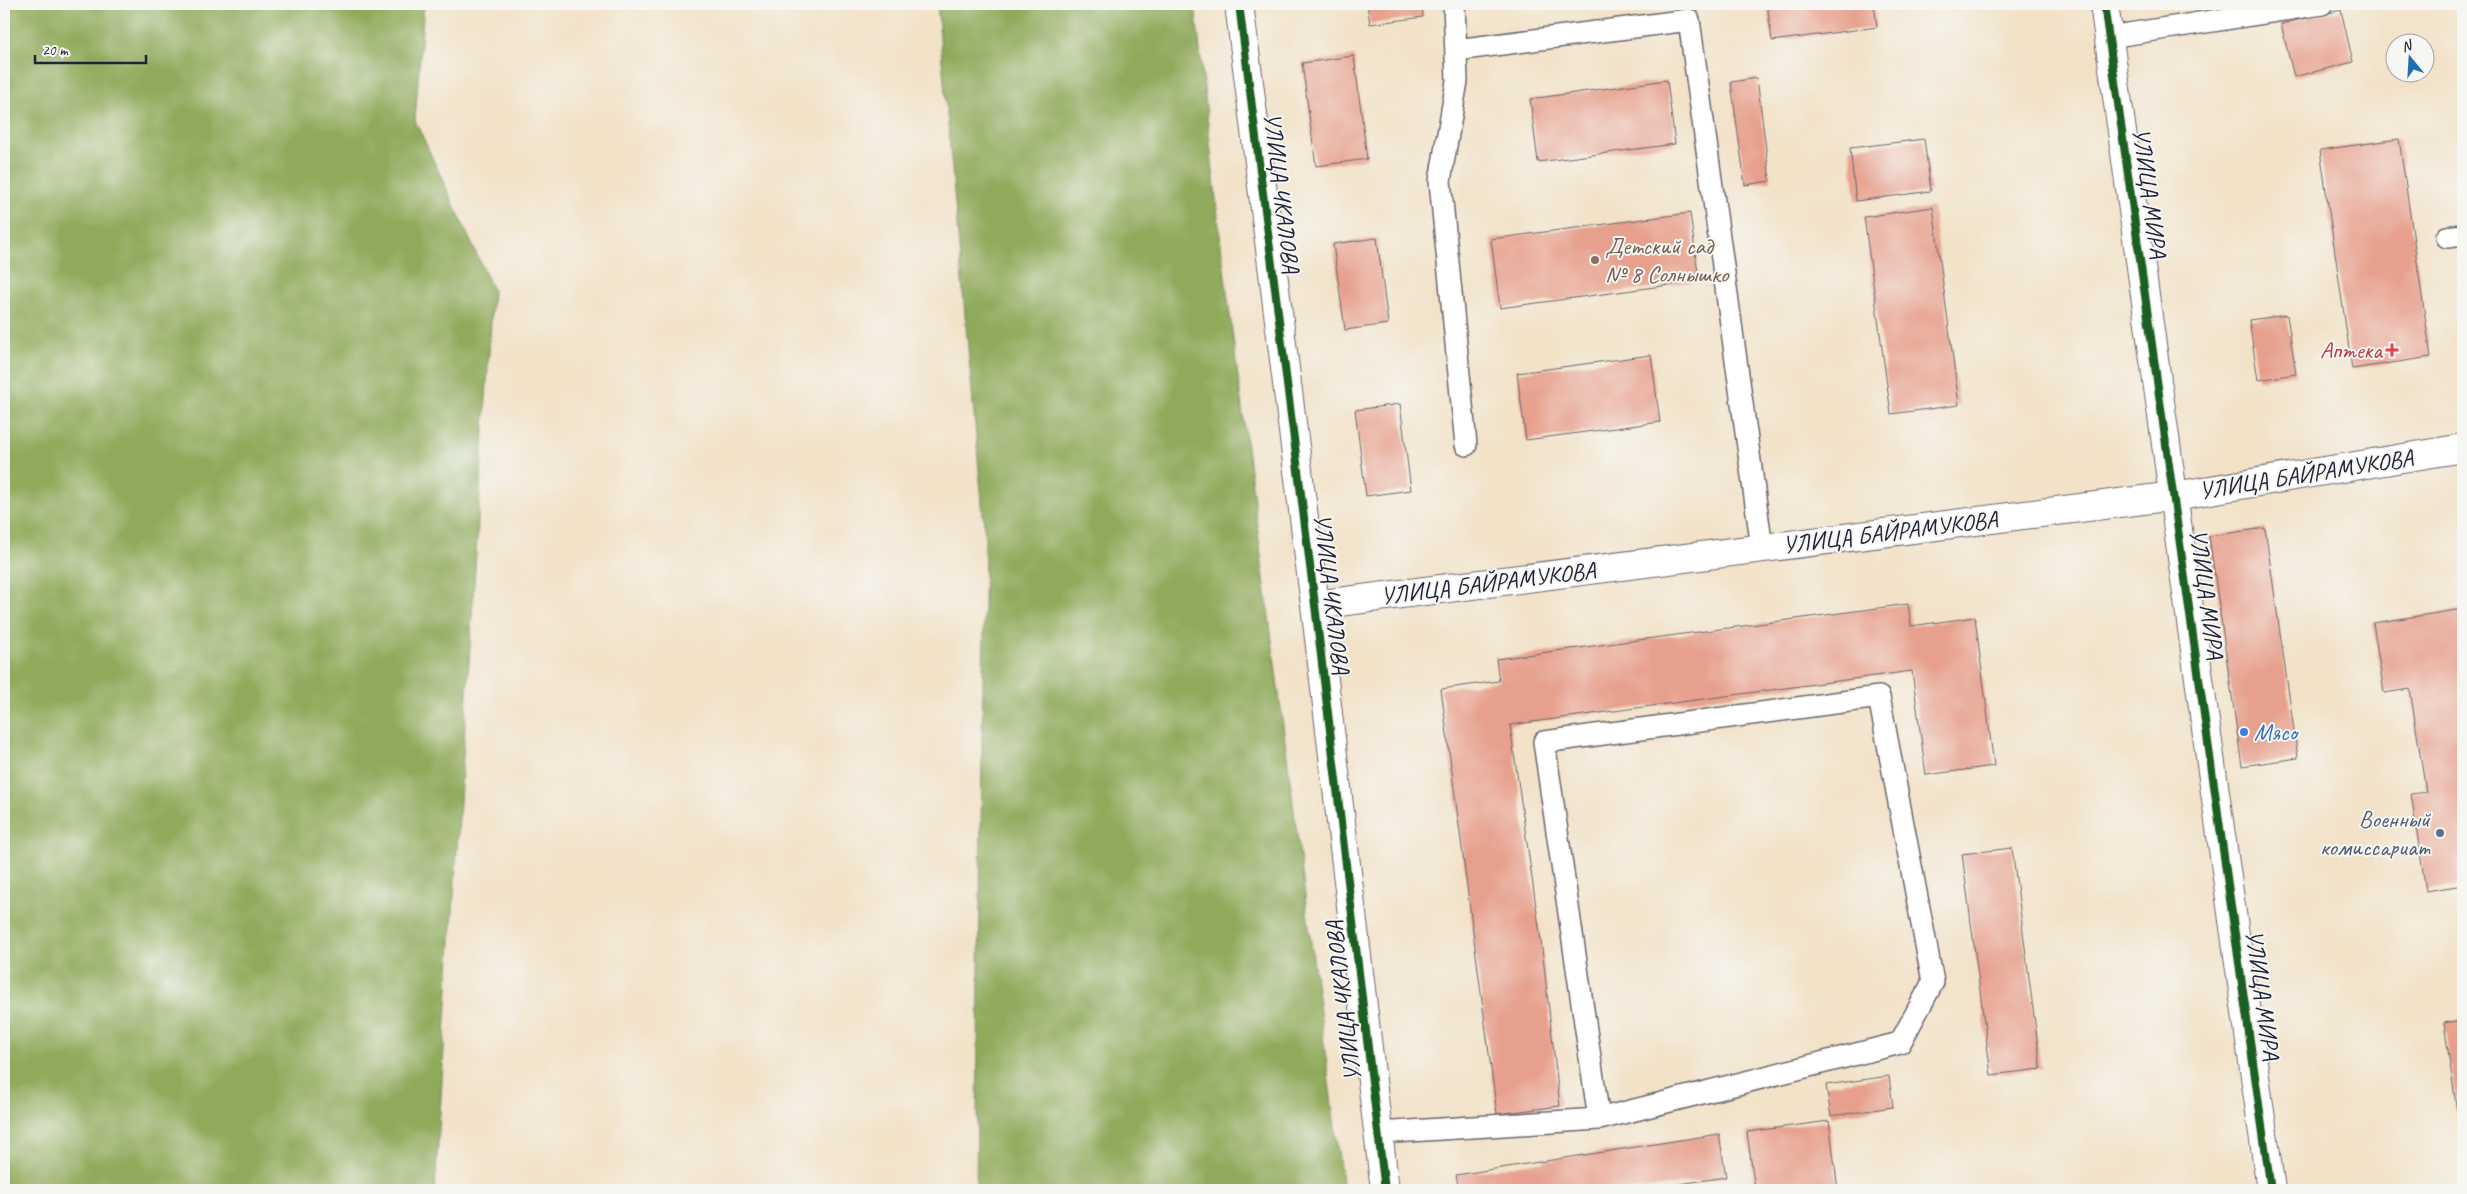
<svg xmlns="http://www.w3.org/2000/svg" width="2467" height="1194" viewBox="0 0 2467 1194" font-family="Caveat,sans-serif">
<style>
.forest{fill:#90aa5b;stroke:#59664b}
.building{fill:#e7a08d}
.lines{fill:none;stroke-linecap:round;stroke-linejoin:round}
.lane-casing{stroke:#6b656c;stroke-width:24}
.street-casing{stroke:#6b656c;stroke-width:30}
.lane{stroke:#fff;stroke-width:21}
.street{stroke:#fff;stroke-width:28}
.cycleway-casing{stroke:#f6f6f2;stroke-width:11}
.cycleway{stroke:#1b5e20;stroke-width:8}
.education-dot{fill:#8d6e63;stroke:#f6f6f2;stroke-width:2}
.health-dot{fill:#e0444e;stroke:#f6f6f2;stroke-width:2}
.shop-dot{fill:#3f7fe0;stroke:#f6f6f2;stroke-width:2}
.service-dot{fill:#5c6f8a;stroke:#f6f6f2;stroke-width:2}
.labels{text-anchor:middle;stroke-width:4;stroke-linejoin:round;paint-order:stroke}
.street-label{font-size:24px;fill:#22223b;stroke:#f6f6f2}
.education-label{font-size:24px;fill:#785e54;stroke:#f6f6f2;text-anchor:start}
.health-label{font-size:24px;fill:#be3a42;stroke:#f6f6f2;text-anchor:end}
.shop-label{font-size:24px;fill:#366cbe;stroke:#f6f6f2;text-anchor:start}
.service-label{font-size:24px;fill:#4e5e75;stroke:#f6f6f2;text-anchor:end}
</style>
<rect width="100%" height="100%" fill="#f6f6f2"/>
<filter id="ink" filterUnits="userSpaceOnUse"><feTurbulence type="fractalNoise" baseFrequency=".02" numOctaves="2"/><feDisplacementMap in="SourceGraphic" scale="10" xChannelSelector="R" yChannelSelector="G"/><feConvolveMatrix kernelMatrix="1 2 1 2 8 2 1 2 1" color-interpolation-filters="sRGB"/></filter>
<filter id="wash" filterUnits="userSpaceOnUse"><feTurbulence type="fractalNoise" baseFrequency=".0096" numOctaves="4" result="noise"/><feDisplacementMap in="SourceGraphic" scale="20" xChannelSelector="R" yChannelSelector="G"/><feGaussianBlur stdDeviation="1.12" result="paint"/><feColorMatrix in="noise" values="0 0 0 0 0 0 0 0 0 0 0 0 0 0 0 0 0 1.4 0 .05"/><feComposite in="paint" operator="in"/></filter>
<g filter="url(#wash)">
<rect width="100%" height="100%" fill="#f2e2c8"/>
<path class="forest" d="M4 4H424L415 120 493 290 435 1190H4Z
M937 4H1195L1221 245 1343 1190H976L985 536Z"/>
<g id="blocks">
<path class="building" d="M1367 4H1422L1423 17 1370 24Z
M1687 4H1707L1708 8 1688 11Z
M1767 4H1874L1877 27 1772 41Z
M2341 10 2353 62 2294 77 2281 24Z
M1354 56 1367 159 1316 166 1302 63Z
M1757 78 1770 181 1745 185 1731 82Z
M1667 80 1675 144 1538 162 1530 99Z
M1924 139 1931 191 1856 201 1850 148Z
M2399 139 2431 357 2352 369 2320 150Z
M1933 207 1959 405 1891 414 1864 217Z
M1690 213 1699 281 1500 308 1491 239Z
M1377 238 1388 324 1345 330 1333 244Z
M2287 315 2296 374 2258 380 2249 320Z
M1651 355 1660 422 1526 440 1517 373Z
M1400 404 1411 490 1366 496 1355 410Z
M2265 528 2298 758 2242 766 2209 536Z
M1908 604 1911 626 1975 617 1994 766 1926 775 1912 671 1510 725 1542 948 1560 1106 1497 1114 1441 689 1499 681 1496 659Z
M2463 609V885L2426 891 2411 794 2426 792 2410 689 2384 693 2373 623Z
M2012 848 2041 1069 1991 1075 1962 854Z
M2463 1020V1147H2462L2444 1023Z
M1889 1076 1893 1107 1831 1116 1826 1085Z
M1829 1121 1838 1190H1755L1747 1132Z
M1719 1134 1726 1177 1639 1190H1459L1456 1175Z"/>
</g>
</g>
<g filter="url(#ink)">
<use href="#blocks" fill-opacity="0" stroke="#6b656c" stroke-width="1"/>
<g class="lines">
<g class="lane-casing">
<path id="lane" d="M1454 4 1457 81 1440 181 1466 445
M2109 37 2322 4
M1456 50 1689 20 1762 548
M2447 237 2463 235
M1378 1133 1599 1119 1900 1043 1933 982 1879 697 1544 742 1599 1119"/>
</g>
<g class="street-casing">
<path id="street" d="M1239 4 1315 605 1385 1190
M2104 4 2271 1190
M1315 605 2174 496 2463 448"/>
</g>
<use href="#lane" class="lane"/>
<use href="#street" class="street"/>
<g class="cycleway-casing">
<path id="cycleway" d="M1239 4 1315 605 1385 1190
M2104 4 2271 1190"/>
</g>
<use href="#cycleway" class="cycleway"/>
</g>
</g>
<circle class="education-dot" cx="1595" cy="260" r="5"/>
<path class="health-dot" d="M2389.5 342.5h5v5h5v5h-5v5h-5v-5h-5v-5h5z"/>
<circle class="shop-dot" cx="2244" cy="732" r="5"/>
<circle class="service-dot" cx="2440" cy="833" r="5"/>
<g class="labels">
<g class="street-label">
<text transform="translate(1282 193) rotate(83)" y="8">УЛИЦА ЧКАЛОВА</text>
<text transform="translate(2150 193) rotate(82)" y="8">УЛИЦА МИРА</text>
<text transform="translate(2306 474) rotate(-9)" y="8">УЛИЦА БАЙРАМУКОВА</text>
<text transform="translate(1890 532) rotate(-7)" y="8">УЛИЦА БАЙРАМУКОВА</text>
<text transform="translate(1488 583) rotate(-7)" y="8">УЛИЦА БАЙРАМУКОВА</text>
<text transform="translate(1332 594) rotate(83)" y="8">УЛИЦА ЧКАЛОВА</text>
<text transform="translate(2207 594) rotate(82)" y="8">УЛИЦА МИРА</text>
<text transform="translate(2263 995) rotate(82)" y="8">УЛИЦА МИРА</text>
<text transform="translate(1343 1001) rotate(-97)" y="8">УЛИЦА ЧКАЛОВА</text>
</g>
<g class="education-label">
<text x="1605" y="254">Детский сад<tspan x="1605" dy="28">№ 8 Солнышко</tspan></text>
</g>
<g class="health-label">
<text x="2382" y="358">Аптека</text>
</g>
<g class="shop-label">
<text x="2254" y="740">Мясо</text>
</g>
<g class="service-label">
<text x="2430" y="827">Военный<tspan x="2430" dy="28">комиссариат</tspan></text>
</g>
</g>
<rect width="2467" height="1194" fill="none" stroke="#f6f6f2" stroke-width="20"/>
<g transform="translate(2410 58) rotate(342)"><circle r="24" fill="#f6f6f2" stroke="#a1a1a9"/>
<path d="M0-4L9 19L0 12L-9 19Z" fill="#1f6fb2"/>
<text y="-8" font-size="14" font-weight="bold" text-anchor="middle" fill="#22223b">N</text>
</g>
<path d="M35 55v8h111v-8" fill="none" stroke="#22223b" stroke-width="2.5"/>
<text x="42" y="55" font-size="15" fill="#22223b" stroke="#f6f6f2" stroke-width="4" paint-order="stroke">20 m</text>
</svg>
